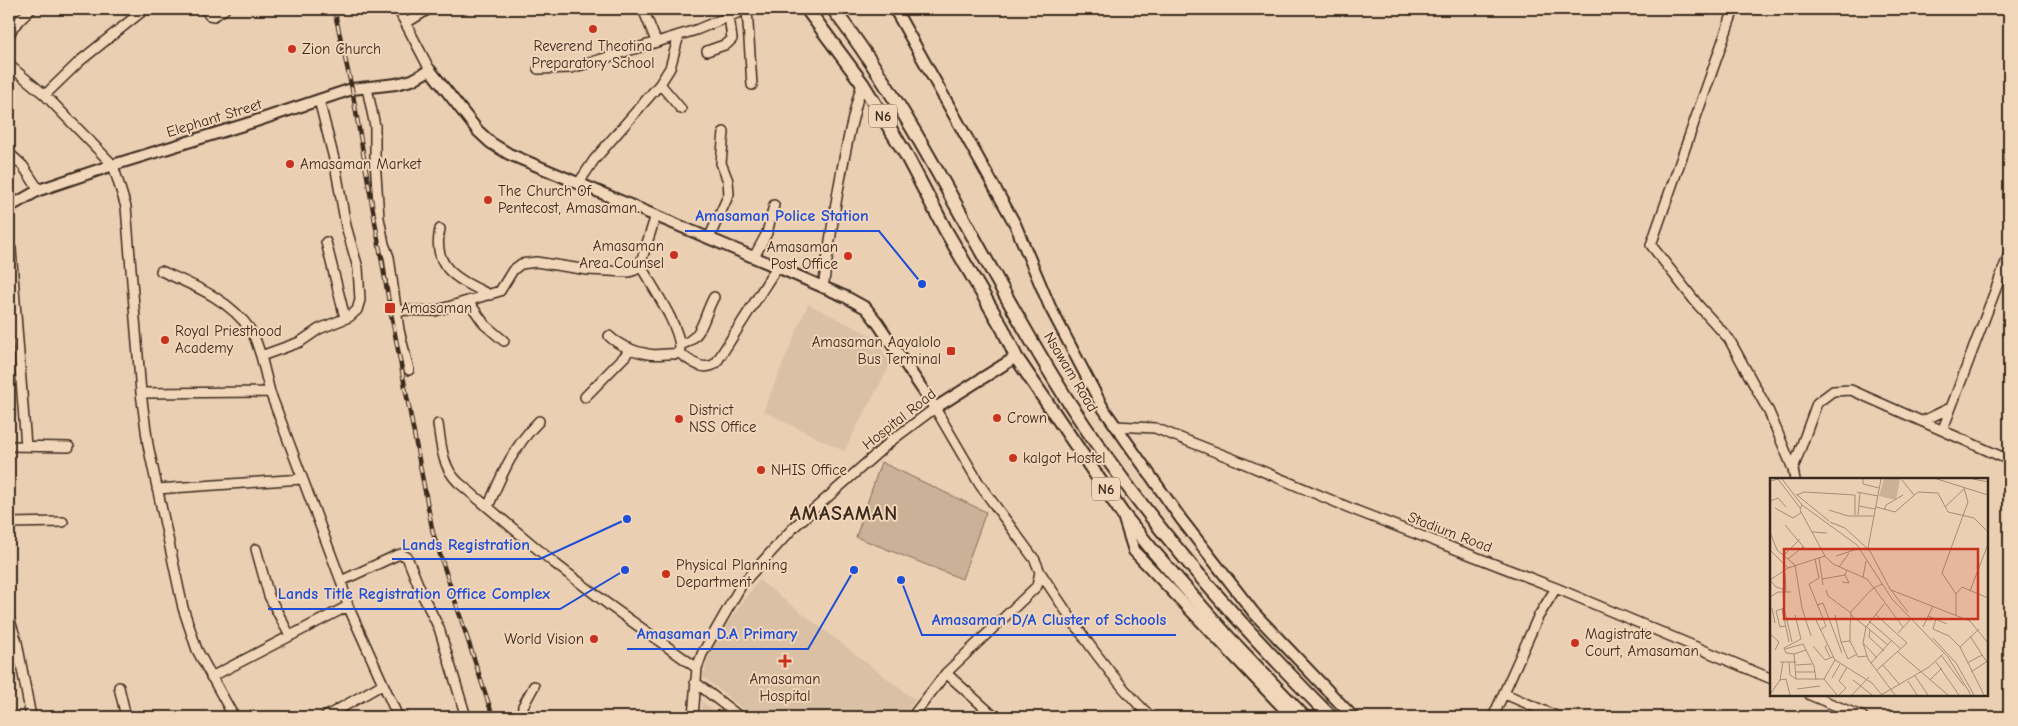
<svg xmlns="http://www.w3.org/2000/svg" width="2018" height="726" viewBox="0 0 2018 726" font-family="'Comic Neue',sans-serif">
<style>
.built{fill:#dac0a5}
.green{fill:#cab197;stroke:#826e5a}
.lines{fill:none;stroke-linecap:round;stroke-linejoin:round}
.minor-casing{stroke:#3b2a1e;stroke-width:12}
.major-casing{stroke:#3b2a1e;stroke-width:14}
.highway-casing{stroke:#3b2a1e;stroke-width:16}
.minor{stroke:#f2d6b9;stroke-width:9}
.major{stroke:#f2d6b9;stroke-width:10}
.highway{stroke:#f2d6b9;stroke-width:12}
.rail-casing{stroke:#3b2a1e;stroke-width:4.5}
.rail{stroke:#f2d6b9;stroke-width:2.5;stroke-dasharray:8;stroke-linecap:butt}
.poi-dot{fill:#c8321e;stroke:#f2d6b9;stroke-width:2}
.labels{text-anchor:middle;stroke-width:4;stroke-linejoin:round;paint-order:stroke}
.shield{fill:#f2d6b9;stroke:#725e4c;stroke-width:1}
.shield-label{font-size:14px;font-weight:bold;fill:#3b2a1e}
.poi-label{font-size:15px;fill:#3b2a1e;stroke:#f2d6b9;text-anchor:start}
.street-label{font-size:15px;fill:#3b2a1e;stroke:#f2d6b9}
.district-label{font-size:20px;font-weight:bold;letter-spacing:1px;fill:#3b2a1e;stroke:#f2d6b9}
.inset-road{fill:none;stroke:#a58d77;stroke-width:1}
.view{fill:#c8321e;fill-opacity:0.15;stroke:#c8321e;stroke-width:2.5}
.inset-edge{fill:none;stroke:#3b2a1e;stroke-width:2.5}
.leader{fill:none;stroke:#1d4ed8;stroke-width:2}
.callout-dot{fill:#1d4ed8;stroke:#f2d6b9;stroke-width:2}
.callout-label{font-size:16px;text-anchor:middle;font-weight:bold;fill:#1d4ed8;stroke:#f2d6b9;stroke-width:4;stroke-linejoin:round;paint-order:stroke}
</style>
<rect width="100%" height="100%" fill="#ebcfb3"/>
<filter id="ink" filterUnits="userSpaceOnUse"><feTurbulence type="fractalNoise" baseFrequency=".02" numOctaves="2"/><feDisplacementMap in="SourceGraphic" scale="10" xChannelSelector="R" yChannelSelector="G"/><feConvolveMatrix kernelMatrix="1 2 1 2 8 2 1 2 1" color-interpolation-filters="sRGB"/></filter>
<g filter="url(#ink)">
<path class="built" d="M808 304 872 336 891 363 844 451 763 411Z
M759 580 915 700 903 717H753L703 677 711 645Z
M702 702 723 717H701Z"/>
<path class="green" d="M881 462 986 512 962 579 856 537Z"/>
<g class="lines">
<g class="minor-casing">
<path id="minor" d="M205 9 209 15 214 16 225 9
M398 9 430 70
M643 9 656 41
M747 9 752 85
M1734 9 1651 245 1698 305 1729 339 1769 412 1793 469 1795 480
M406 23 429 9
M9 36 13 27 31 9
M707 51 727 44 732 39 729 16
M9 65 45 95 113 165 126 207 141 393 148 445 183 608 197 650 234 717
M538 69 571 68 582 65 696 30 747 9
M660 84 681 109
M367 88 375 126V160L379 218 384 244 389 257 399 330 409 370
M45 95 80 61 145 9
M319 100 334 159 346 226 358 268 360 300 357 310 349 317 319 329 300 342 261 356 270 392 341 581 348 606 398 717
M9 153 23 166 39 190
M578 184 594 160 660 84 670 68 679 35
M440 229C431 269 460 280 490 295
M709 238 729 194 728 181 721 163 724 132
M326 242 345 318
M11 249 26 446
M754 257 767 233 774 205
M161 271C193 285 231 300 251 331 256 338 258 348 261 356
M823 288C833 219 843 150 862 83
M469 302 485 325 504 341
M396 310 435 311 500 291 513 270 521 264 536 262 588 270 629 272 635 270 640 265 656 215
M609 336C618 345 635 352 648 354 657 356 667 353 676 354L680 350C681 328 652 286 640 265
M680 345C704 338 703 316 714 297
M679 353C690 360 703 373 716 363L777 267
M141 393 270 392
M585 397 626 355 629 348
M1923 421 1950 408
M438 424C441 444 442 467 458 482L553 562 609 605 697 668
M1115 426 1155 428 1236 460 1357 511 1556 588 1772 679
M1943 429 2009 254
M9 446 69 447
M1793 469 1817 403 1833 391 1851 390 2009 460
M157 489 302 479
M488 507C502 474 513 447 539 421
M9 523 63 522
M256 549 269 596 290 636
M341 581 395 556 401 554 407 557 422 594 439 628 466 717
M9 618 17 642 31 717
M946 673 995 717
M211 677 348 606
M695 682 740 717
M119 687 126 717
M1505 694 1558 717
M1810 695 1863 717
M325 717 383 684
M522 717 523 706 534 686
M693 717 697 668 702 654 742 584 794 527 891 441 935 408 980 485 1035 560 1040 572C1074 623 1107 675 1151 717
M912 717 946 673 1037 586 1040 572
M1493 717 1538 617 1556 588"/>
</g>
<g class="major-casing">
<path id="major" d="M892 9 897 13 1015 224 1050 307 1103 408 1181 519 1254 613 1353 717
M9 207 39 190 113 165 253 122 352 89 396 84 412 80 430 70 478 131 491 143 509 154 777 267 846 297 866 308 877 322 935 408 1016 357
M1123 516 1134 551 1292 717"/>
</g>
<g class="highway-casing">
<path id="highway" d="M807 9 862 83 905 153 946 231 1003 329 1016 357 1122 513 1153 551 1228 637 1304 717
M833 9C925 129 985 271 1066 398 1142 516 1233 618 1331 717"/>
</g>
<use href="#minor" class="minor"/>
<use href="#major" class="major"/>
<use href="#highway" class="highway"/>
<g class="rail-casing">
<path id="rail" d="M334 9 352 89 390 308 433 533 493 717"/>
</g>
<use href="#rail" class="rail"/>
</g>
</g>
<g class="poi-dot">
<circle cx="593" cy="29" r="5"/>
<circle cx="292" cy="49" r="5"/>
<circle cx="290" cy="164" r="5"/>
<circle cx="488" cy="200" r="5"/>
<circle cx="674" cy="255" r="5"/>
<circle cx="848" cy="256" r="5"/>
<rect x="384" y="302" width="12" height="12" rx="2.5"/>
<circle cx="165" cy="340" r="5"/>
<rect x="946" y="346" width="10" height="10" rx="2.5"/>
<circle cx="997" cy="418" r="5"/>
<circle cx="679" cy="419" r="5"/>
<circle cx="1013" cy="458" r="5"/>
<circle cx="761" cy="470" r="5"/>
<circle cx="666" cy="574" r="5"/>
<circle cx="594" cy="639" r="5"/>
<circle cx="1575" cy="643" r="5"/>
<path d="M782.5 653.5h5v5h5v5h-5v5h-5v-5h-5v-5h5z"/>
</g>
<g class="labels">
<g class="shield">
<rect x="869" y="104.5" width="28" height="23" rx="4"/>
<rect x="1092" y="477.5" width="28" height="23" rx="4"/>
</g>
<g class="shield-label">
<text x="883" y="121">N6</text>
<text x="1106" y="494">N6</text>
</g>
<g class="poi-label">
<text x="593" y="51" text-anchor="middle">Reverend Theotina<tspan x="593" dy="17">Preparatory School</tspan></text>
<text x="302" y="54">Zion Church</text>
<text x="300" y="169">Amasaman Market</text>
<text x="498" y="196">The Church Of<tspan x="498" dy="17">Pentecost, Amasaman.</tspan></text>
<text x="664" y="251" text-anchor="end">Amasaman<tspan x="664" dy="17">Area Counsel</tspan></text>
<text x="838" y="252" text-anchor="end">Amasaman<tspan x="838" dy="17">Post Office</tspan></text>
<text x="401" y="313">Amasaman</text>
<text x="175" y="336">Royal Priesthood<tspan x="175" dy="17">Academy</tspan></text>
<text x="941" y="347" text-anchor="end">Amasaman Aayalolo<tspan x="941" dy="17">Bus Terminal</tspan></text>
<text x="689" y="415">District<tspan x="689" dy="17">NSS Office</tspan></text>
<text x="1007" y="423">Crown</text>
<text x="1023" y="463">kalgot Hostel</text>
<text x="771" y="475">NHIS Office</text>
<text x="676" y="570">Physical Planning<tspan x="676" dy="17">Department</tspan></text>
<text x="1585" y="639">Magistrate<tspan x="1585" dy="17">Court, Amasaman</tspan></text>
<text x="584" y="644" text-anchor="end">World Vision</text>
<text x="785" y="684" text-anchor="middle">Amasaman<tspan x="785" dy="17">Hospital</tspan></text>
</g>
<g class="street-label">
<text transform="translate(214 118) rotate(-17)" y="5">Elephant Street</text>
<text transform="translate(1071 372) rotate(59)" y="5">Nsawam Road</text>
<text transform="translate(899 419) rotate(-38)" y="5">Hospital Road</text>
<text transform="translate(1450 532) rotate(21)" y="5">Stadium Road</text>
</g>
<g class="district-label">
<text x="844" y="520">AMASAMAN</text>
</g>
</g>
<g transform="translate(1770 478)">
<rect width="218" height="218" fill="#ebcfb3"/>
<path d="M114 1H130L126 22 109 18Z" fill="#cab197"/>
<path class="inset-road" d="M12 1 32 27 87 67 122 121 178 179 201 217M93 1V6L109 10M167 1 218 17M203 1 218 4M132 2 144 17M1 3 8 1 30 30M87 14 108 18M26 16 59 43M27 17 34 14 85 17V37M0 23 8 20 16 29M32 27 30 32 55 78M89 28 105 31M106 29 125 34 148 14 168 15 178 34 204 40 218 54M175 29 194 11M5 30 23 40 32 34M59 32 78 38H104M114 32 116 27 133 17M88 37 90 15M60 44 75 50 100 73 120 111 138 134M15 47 36 72M0 54 7 72 25 87 32 130 41 158M42 54 57 55M98 70 111 1M0 72 18 90M14 77 30 61M66 78 90 70M49 80 53 107M18 81 34 68M45 81 49 100 39 106 56 148 50 152M69 89 79 75M15 95 16 114M93 99 96 83M52 101 75 97 77 92M0 102 6 109 13 111 14 130 6 133 10 149 15 148M0 102 18 90 55 78 63 86 97 101 104 110 112 106M72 104 79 105 75 97M56 112 58 118 81 135M121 112 200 143 218 165M200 113 218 66M186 116 192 109 218 120M0 119 8 114H21M114 126 96 149 93 165 98 181 125 217M47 127 53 125 72 175M2 130 5 145M14 130 22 164M12 131 19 164M105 136 137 165 107 192M25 137 31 161 14 170 16 175 24 176 36 172 44 188 46 202M65 137 71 164 80 163M81 137 96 149M186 137V116L172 95 198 24 194 10M158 138 177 146M45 140 65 182 102 205 112 217M166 141 163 151 179 158 190 169 214 217M99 143 131 171M96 148 100 152 99 159 114 173M153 149 163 128M100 152 118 167M128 155 140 142M0 156 9 164 5 172M200 158 218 186M163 160 186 185 204 217M71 164 78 181 87 176M58 166 55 169 60 179M94 166 107 180M43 168 55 182 63 179M190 169 209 151M15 171 33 166 36 172M128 174 178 217M24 176 26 201M171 177 194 208M97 178 88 179 80 163V150L81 134 99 114 104 110 133 149M10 184H26M19 184 20 197 26 201H54M166 184 189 217M101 185 122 162M197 185 212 177M26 187 42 186M113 187 130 207M26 194H45M201 194 216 184M145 198 158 217M62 200 70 186M54 201 65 182M54 201 67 217M10 202 16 201 20 217M83 202 102 217M160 202 172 190M138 203 147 217M27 211 50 208M1 215 10 202 13 184M69 217 76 210 69 203 77 189M82 217 99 199M111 217 159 189 173 176"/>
<path class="view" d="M14 71H208V141H14Z"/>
<rect width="218" height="218" class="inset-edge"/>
</g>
<path class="leader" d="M922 284L879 231H685M627 519L540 559H392M625 570L560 609H268M901 580L922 635H1176M854 570L808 649H627"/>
<g class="callout-dot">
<circle cx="922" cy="284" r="5"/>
<circle cx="627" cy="519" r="5"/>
<circle cx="625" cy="570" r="5"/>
<circle cx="901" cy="580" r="5"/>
<circle cx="854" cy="570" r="5"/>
</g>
<g class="callout-label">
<text x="782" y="221">Amasaman Police Station</text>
<text x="466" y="550">Lands Registration</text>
<text x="414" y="599">Lands Title Registration Office Complex</text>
<text x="1049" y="625">Amasaman D/A Cluster of Schools</text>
<text x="717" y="639">Amasaman D.A Primary</text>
</g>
<rect width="2018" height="726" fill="none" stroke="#f2d6b9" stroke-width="30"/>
<rect x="15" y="15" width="1988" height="696" fill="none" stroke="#3b2a1e" stroke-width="2" filter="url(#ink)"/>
</svg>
